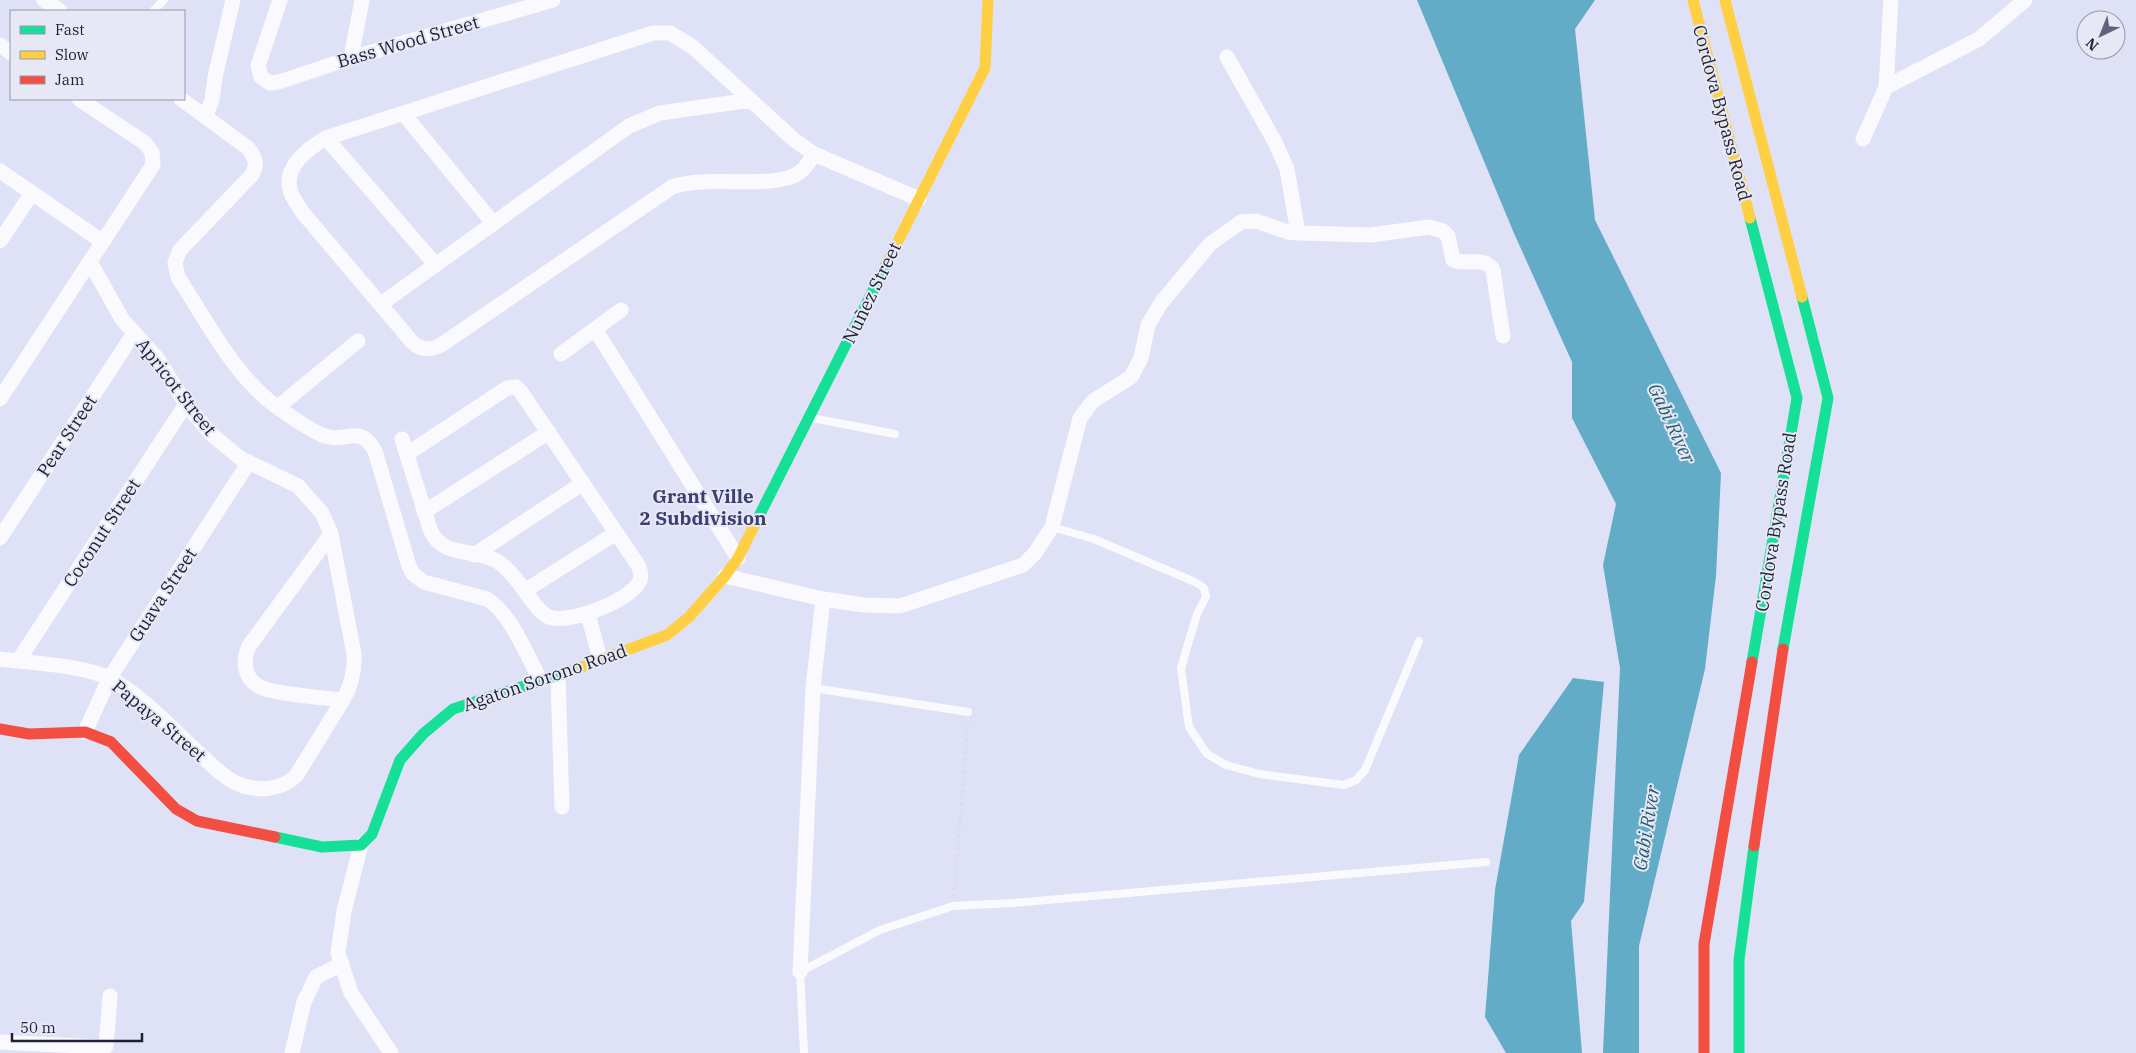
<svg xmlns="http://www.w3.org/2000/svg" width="2136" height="1053" viewBox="0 0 2136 1053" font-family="'IBM Plex Serif',serif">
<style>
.water{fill:#62acc8}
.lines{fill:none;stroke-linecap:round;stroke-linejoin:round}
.path{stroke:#dcdce3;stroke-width:3;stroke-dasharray:2.5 4;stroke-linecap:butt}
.lane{stroke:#fafafe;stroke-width:8}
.street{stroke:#fafafe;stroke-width:15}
.fast{stroke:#16e098;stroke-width:11}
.slow{stroke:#ffcf43;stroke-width:11}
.jam{stroke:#f24e42;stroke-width:11}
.labels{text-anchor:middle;stroke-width:4;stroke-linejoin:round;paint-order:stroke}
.street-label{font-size:18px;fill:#1f1f37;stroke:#e7e8f5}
.water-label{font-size:19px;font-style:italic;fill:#245a6c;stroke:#e7e8f5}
.neighbourhood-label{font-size:19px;font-weight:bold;fill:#3e3e72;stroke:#e7e8f5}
</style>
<rect width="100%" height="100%" fill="#dfe1f6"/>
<path class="water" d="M1417 0H1595L1575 29 1595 220 1721 473 1716 576 1705 669 1639 946V1053H1603L1620 668 1603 565 1616 504 1572 418V362L1513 231Z
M1573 678 1604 682 1584 902 1571 921 1582 1053H1506L1485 1017 1495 890 1519 755Z"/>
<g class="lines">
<path class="path" d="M954 896 968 723"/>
<path class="lane" d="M153 11 164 0
M812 418 895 434
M1052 527 1094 539 1195 582 1204 588 1206 597 1197 614 1181 668 1189 727 1207 754 1226 765 1259 774 1344 785 1356 780 1365 770 1419 641
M813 688 968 712
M804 1053 800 972 880 930 953 906 1012 903 1486 862"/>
<path class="street" d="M44 0 60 11
M280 0 258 66 261 77 270 83 279 82 351 58 553 0
M0 45 11 53
M1227 57 1275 142 1287 169 1298 233
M351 58 362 0
M1886 87 1891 0
M181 99 248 148C256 158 258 165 251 176L180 250 175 263 178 277C206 320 235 377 277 407 291 417 307 428 322 435 345 445 359 422 375 451L409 566 413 574 424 582 487 599C511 614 527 655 540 680
M403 113 493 223
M205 117 212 100 215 77 233 0
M326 138 435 264
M1863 139 1886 87 1979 39 2025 0
M814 154C810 161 806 168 800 172 775 191 707 174 672 187L441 345C430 350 423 351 413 343L303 213C299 207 294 200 291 193 282 168 307 149 326 138L653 33H670L693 47 793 139 814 154 919 199
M0 171 103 242
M0 241 32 193
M381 304 629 126 660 113 751 100
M595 329 738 558
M561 354 621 310
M0 399 153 165 152 152 145 143 79 99
M278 407 358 341
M402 439 430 529C441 557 472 549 495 560 518 572 533 611 549 617 568 625 633 600 640 580 642 575 640 570 638 565L521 392 516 387 507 388 407 454
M424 512 549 432
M331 534 249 646C242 661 244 679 260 687 274 694 325 698 343 700
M0 538 134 333
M474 555 583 483
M725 576 823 599 864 605 900 606 1023 565 1035 553 1052 527 1080 418 1093 401 1131 377 1141 358 1148 325 1161 303 1210 244 1241 222 1256 221 1288 232 1298 233 1371 235 1429 227 1443 231 1448 236 1453 260C1467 266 1483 255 1493 270L1503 336
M526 590 616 533
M588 614 600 659
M0 659C31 663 82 665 109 678 141 694 176 733 203 757 213 766 223 777 236 783 257 792 279 791 296 776L343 700C351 686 355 671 354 654L331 534 322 513 298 486 240 458 210 433 186 404 157 358 122 319 90 262
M18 661 186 404
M558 676 562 807
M85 732 109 679 249 462
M361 845 344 911 338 953 351 993 391 1053
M800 972 813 688 823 599
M0 1042 99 1047 106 1046 110 996
M292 1053 304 1002 316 977 342 964"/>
<path class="fast" d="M1750 218 1797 398 1752 662
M755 524 887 263
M1783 649 1828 398 1802 297
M275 837 322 847 361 845 372 834 400 760 423 734 453 709 571 671
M1739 1053V960L1754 846"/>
<path class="slow" d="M1693 0 1750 218
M1725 0 1802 297
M887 263 985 68 988 0
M571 671 667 635 689 617 725 576 738 558 755 524"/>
<path class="jam" d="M0 729 29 734 85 732 111 742 176 809 197 821 275 837
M1754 846 1783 649
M1704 1053V944L1752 662"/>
</g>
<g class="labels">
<g class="street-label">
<text transform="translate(408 42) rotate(-16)" y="6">Bass Wood Street</text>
<text transform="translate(1722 113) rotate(75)" y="6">Cordova Bypass Road</text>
<text transform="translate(872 293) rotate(-64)" y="6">Nuñez Street</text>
<text transform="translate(176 387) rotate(52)" y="6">Apricot Street</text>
<text transform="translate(67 436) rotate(-57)" y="6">Pear Street</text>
<text transform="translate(1776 522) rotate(-81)" y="6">Cordova Bypass Road</text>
<text transform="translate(102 533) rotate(-57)" y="6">Coconut Street</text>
<text transform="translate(163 595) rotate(-57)" y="6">Guava Street</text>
<text transform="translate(545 678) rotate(-19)" y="6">Agaton Sorono Road</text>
<text transform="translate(159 721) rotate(40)" y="6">Papaya Street</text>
</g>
<g class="water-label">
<text transform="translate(1672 423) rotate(65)" y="7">Gabi River</text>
<text transform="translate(1646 828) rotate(-81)" y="7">Gabi River</text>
</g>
<g class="neighbourhood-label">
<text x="703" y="503">Grant Ville<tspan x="703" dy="22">2 Subdivision</tspan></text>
</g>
</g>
<rect x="10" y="10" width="175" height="90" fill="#e7e8f5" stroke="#9798a9"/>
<rect x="20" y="26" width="25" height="8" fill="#16e098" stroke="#9798a9"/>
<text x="55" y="35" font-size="15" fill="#1f1f37">Fast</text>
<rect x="20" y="51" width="25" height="8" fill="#ffcf43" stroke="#9798a9"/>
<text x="55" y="60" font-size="15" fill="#1f1f37">Slow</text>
<rect x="20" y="76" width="25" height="8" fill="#f24e42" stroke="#9798a9"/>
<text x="55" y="85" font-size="15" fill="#1f1f37">Jam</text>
<g transform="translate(2101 35) rotate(223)"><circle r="24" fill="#e7e8f5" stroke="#9798a9"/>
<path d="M0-4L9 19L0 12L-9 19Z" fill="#62637a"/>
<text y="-8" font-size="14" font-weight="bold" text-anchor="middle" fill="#1f1f37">N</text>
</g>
<path d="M12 1033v8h130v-8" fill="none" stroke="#1f1f37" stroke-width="2.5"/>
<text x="20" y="1033" font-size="15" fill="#1f1f37" stroke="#e7e8f5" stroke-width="4" paint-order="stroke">50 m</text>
</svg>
